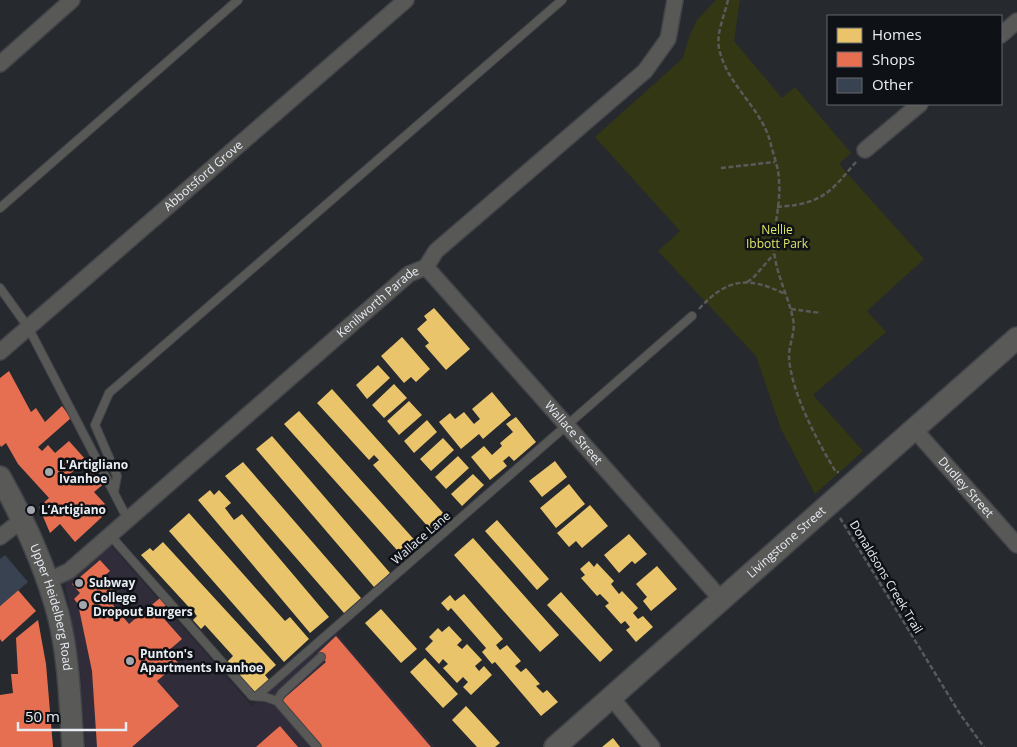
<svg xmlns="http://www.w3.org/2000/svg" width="1017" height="747" viewBox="0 0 1017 747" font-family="'Open Sans',sans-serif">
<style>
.commercial{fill:#302c3a}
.green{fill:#343713}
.homes{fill:#e9c46a}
.shops{fill:#e76f51}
.building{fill:#394251}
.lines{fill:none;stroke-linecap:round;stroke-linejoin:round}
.service-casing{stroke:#424449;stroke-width:10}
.minor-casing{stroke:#424449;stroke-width:18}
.secondary-casing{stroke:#424449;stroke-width:24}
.path{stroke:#5a5a5b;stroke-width:2.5;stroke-dasharray:5 2.5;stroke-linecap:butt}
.service{stroke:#585857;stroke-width:8}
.minor{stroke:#585857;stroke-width:15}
.secondary{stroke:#595958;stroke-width:21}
.poi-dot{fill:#a4a8ae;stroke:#0e1115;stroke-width:2}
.labels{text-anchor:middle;stroke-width:5;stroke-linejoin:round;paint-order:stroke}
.street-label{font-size:12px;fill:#e8ecf3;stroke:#0e1115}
.park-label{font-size:12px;fill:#dce668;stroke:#0e1115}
.poi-label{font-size:12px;font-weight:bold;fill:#e8ecf3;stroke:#0e1115;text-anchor:start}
</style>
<rect width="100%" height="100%" fill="#26292e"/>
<path class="commercial" d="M108 542 252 706 336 633 435 747H86L80 670 65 583Z"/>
<path class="green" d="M716 0H740L734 41 782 98 795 87 851 153 839 164 924 259 867 311 886 332 813 395 863 451 815 494 781 429 756 356 658 251 680 231 595 137 683 58 689 37 697 20Z"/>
<path class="homes" d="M434 308 470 349 446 370 425 346 429 343 417 329 427 320 424 316Z
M402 337 430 369 416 382 411 377 404 383 381 356Z
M378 365 390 378 367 399 356 385Z
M394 384 407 398 384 418 372 405Z
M332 389 445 515 430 529 373 465 379 460 374 455 369 460 317 403Z
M492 392 511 415 483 439 479 434 461 449 439 422 450 413 455 419 464 412 474 424 480 419 472 409Z
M409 401 422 415 399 435 387 421Z
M299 411 419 545 404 558 284 424Z
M516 417 536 442 514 461 509 456 503 461 507 466 490 480 471 457 484 446 492 455 502 446 500 443 513 432 506 424Z
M427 420 437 432 414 453 404 441Z
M272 436 390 573 374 587 256 449Z
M443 438 454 450 431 471 420 459Z
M458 456 469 468 446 489 435 477Z
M555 461 567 477 542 497 529 481Z
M243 462 361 598 344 613 225 476Z
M473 474 484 485 462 506 451 494Z
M569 484 585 504 556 528 540 508Z
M210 490 214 495 219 490 231 503 225 508 234 520 242 514 329 617 310 633 198 500Z
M590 505 608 526 582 548 576 541 569 547 557 533Z
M189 513 285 621 290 617 309 639 284 662 169 531Z
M497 520 549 579 537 590 485 531Z
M629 534 647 554 635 564 632 561 619 573 604 555Z
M473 538 559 635 540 652 454 555Z
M163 542 276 665 265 675 269 680 256 693 227 662 233 656 205 625 201 629 193 620 197 616 141 555 150 548 153 551Z
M589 561 594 567 597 563 614 581 611 584 619 594 622 591 638 608 633 613 638 619 643 616 653 627 636 642 626 630 630 627 625 621 621 624 605 606 609 603 600 594 597 596 581 578 585 575 580 569Z
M657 566 677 589 651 611 643 601 647 597 636 584Z
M561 592 613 650 600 662 547 605Z
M464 594 503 639 496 645 500 650 507 645 521 661 515 666 521 672 526 668 540 684 536 686 543 693 547 690 558 702 541 716 495 662 492 664 482 652 486 648 451 608 448 611 441 603 450 595 455 601Z
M381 609 417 649 401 663 365 623Z
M449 626 462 640 457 645 462 649 467 644 482 660 475 666 479 671 484 666 492 675 471 695 463 687 468 682 463 677 457 683 443 668 448 664 443 659 439 664 425 649 433 641 429 637 438 628 442 632Z
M425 658 458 694 443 708 410 672Z
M466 706 500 743 495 747H477L452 720Z
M613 738 620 747H602Z"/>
<path class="shops" d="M9 371 31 412 36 408 45 422 62 406 71 418 38 447 42 451 48 445 55 453 69 441 86 460 63 480 66 483 72 478 76 482 93 467 106 482 94 492 105 504 97 511 102 517 75 542 60 524 50 533 39 507 49 498 18 464 6 443 1 447 0 445V378Z
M100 560 110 571 103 577 122 598 113 605 129 624 160 598 166 605 159 613 182 639 168 651 178 663 157 681 179 706 132 747H97L92 671 78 604 74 599 80 593 72 584Z
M18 590 36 611 2 642 0 639V606Z
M38 620 46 664 53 747H0V695L13 693 11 674H18L16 638Z
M336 636 431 747H321L281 701 326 662 318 653Z
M280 726 298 747H256L273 732Z"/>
<path class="building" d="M5 555 28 582 0 606V559Z"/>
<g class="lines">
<g class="service-casing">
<path id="service" d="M0 208 238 0
M0 288 28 327 127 518
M114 492 117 476 95 425 109 393 562 0
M109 534 252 696 265 697 277 701
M290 667 692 316
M257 696 289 668
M317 747 277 701 282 693 321 657"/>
</g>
<g class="minor-casing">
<g id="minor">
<path d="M1001 35 1017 21"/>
<path d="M0 64 72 0"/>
<path d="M865 150 920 104"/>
<path id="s1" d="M426 267 721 599"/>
<path id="s2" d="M0 352 406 0"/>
<path id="s3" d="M914 429 1017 545"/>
<path d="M0 537 22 520"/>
<path id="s4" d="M47 581 69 571 409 274 426 267 436 251 645 71 668 39 675 0"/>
<path d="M611 697 652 747"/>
</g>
</g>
<g class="secondary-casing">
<g id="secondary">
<path id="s5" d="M0 477C24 520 45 566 58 614 69 657 70 703 73 747"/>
<path id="s6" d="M555 747 1017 338"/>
</g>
</g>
<path class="path" d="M728 0C725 14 716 33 719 48 726 84 760 106 770 141 773 154 779 168 779 181 781 203 774 224 774 246 774 271 788 294 793 319 796 331 789 344 789 356 790 390 818 443 836 472H839
M721 168 775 162
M777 207C791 206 808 204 820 197 835 189 845 174 857 161
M747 282 753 278 774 254
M699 309C727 278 748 276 785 294
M791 309 821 313
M840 518 960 714 984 747"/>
<use href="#service" class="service"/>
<use href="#minor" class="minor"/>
<use href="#secondary" class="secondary"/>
</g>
<g class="poi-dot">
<circle cx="49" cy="472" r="5"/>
<circle cx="31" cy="510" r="5"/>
<circle cx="79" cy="583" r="5"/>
<circle cx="83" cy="605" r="5"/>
<circle cx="130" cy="661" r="5"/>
</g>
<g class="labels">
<g class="street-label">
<text dy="4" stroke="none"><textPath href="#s2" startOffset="269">Abbotsford Grove</textPath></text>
<text dy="4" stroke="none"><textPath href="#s4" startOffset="434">Kenilworth Parade</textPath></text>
<text dy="4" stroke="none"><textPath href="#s1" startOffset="222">Wallace Street</textPath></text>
<text dy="4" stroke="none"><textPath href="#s3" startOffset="78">Dudley Street</textPath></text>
<text transform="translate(421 538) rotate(-41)" y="4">Wallace Lane</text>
<text dy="4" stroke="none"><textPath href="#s6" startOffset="309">Livingstone Street</textPath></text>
<text transform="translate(886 577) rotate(59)" y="4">Donaldsons Creek Trail</text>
<text dy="4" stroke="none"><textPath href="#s5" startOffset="141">Upper Heidelberg Road</textPath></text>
</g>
<g class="park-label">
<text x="777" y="234">Nellie<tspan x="777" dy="14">Ibbott Park</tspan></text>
</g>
<g class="poi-label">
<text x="59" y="469">L'Artigliano<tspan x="59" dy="14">Ivanhoe</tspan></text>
<text x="41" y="514">L’Artigiano</text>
<text x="89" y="587">Subway</text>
<text x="93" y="602">College<tspan x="93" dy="14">Dropout Burgers</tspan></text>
<text x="140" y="658">Punton's<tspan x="140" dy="14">Apartments Ivanhoe</tspan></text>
</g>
</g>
<rect x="827" y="15" width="175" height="90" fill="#0e1115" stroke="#65696e"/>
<rect x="837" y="28" width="25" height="15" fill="#e9c46a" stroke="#65696e"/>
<text x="872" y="40" font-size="15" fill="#e8ecf3">Homes</text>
<rect x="837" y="52" width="25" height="15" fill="#e76f51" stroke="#65696e"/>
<text x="872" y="65" font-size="15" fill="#e8ecf3">Shops</text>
<rect x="837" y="78" width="25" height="15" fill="#394251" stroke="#65696e"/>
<text x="872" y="90" font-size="15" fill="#e8ecf3">Other</text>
<path d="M18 722v8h108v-8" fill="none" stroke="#e8ecf3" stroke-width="2.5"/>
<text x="25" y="722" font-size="15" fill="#e8ecf3" stroke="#0e1115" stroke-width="4" paint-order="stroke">50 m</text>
</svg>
